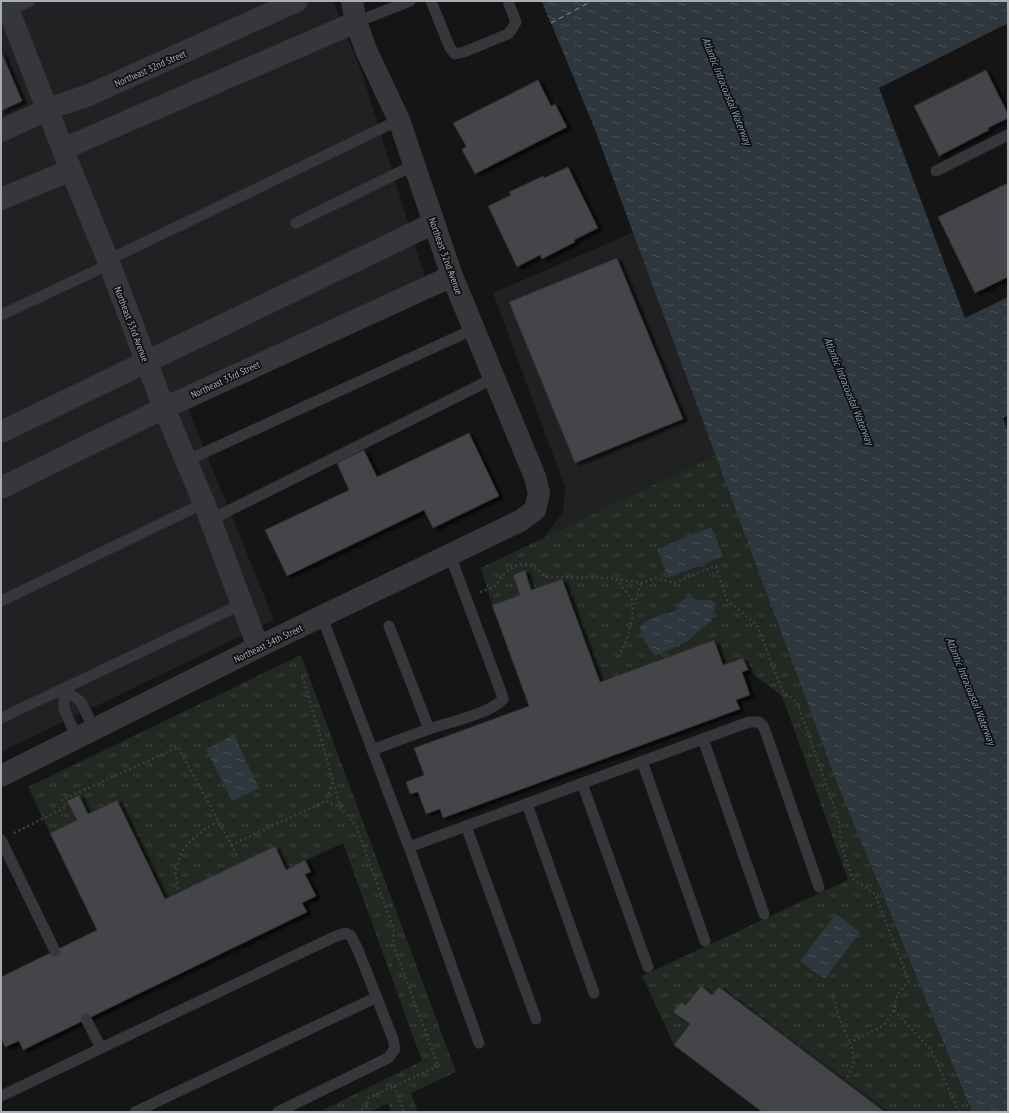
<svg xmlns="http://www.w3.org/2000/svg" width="1009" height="1113" viewBox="0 0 1009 1113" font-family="'PT Sans Narrow',sans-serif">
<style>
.built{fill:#212123}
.park{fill:url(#park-tufts)}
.water{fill:url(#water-ripples)}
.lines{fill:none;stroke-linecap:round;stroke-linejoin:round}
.ferry{stroke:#8298ad;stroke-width:1;stroke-dasharray:5 4;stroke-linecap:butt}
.building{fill:#444549;stroke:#2f2f32;filter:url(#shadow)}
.path{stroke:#3c3e42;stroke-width:2.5;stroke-dasharray:2 3;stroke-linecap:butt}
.service{stroke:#36373b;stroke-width:11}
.minor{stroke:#36373b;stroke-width:22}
.labels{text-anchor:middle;stroke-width:3.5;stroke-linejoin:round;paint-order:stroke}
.street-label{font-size:10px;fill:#a8acb5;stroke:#101011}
.water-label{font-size:11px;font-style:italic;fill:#8298ad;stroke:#101011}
</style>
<defs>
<pattern id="park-tufts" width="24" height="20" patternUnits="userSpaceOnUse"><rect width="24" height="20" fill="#212922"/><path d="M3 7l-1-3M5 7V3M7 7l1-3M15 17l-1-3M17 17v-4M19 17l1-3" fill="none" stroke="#3e4540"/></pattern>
<pattern id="water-ripples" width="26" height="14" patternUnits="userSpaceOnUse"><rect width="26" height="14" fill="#2f373e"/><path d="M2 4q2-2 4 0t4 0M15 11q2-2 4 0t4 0" fill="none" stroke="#4a5158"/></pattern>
<filter id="shadow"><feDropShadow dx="4.5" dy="2.5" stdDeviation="1" flood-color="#0009"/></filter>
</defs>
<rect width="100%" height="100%" fill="#151516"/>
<path class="built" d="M1 1H333L362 73 431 297 188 409 274 620 1 752Z
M634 232 716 455 543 539 563 512 565 487 493 293Z"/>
<path class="park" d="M716 455 837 783 972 1112H885L719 987 712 995 701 986 686 1005 681 1002 673 1012 690 1024 674 1045 642 976 848 880 782 696 748 670 743 658 723 665 714 640 600 682 562 579 531 590 525 571 513 575 520 595 492 605 481 568Z
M301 655 456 1072 411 1093 418 1112H391L388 1103 370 1112H319L422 1061 343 843 286 870 275 846 165 899 117 800 88 814 79 795 68 800 77 820 50 833 28 787Z"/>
<path class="water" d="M542 1H1008V23L879 88 965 318 1008 297V415L1003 418 1008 432V1112H972L837 783 594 127Z
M711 527 723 556 668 578 657 549Z
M689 597 697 600H712L716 604 711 621 686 642 656 656C650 653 641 634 640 627 650 616 662 616 675 611L682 600Z
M234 735 259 788 232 801 206 749Z
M836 914 860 932 825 979 800 961Z"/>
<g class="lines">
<path class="ferry" d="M551 23 592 1"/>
</g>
<path class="building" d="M1 51 22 101 1 111Z
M986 70 1008 114V118L988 128 989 130 939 156 914 106Z
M538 80 551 106 555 104 567 127 475 174 462 150 466 146 453 123Z
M568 167 598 228 574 240 575 242 542 259 540 255 517 267 488 206 511 195 509 192 543 176 544 178Z
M1008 183V277L975 293 938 217Z
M617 258 683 419 575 463 509 302Z
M469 433 499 496 433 528 424 510 287 576 265 530 349 490 337 463 364 450 377 477Z
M525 570 531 590 562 579 600 682 714 640 723 665 743 658 748 670 742 672 750 695 736 700 740 709 443 818 440 809 426 814 418 792 410 794 406 782 424 775 414 748 529 706 492 605 520 595 513 575Z
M79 795 88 814 117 800 165 899 275 846 286 870 305 860 311 872 305 874 316 896 302 903 307 912 23 1050 19 1041 5 1047 1 1038V977L97 930 50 833 77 820 67 801Z
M701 986 712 995 719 987 885 1112H762L674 1045 690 1024 673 1012 681 1002 686 1005Z"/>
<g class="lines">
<path class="path" d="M543 1 551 23
M616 579 634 602
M480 592C486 590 492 589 497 584 499 581 501 576 504 574 511 566 523 562 532 566 539 569 541 574 547 577L611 578 641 583 655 578 674 583 716 566 727 600 757 625 783 692 797 702 840 824V842L853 879 875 894 909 981 897 995 894 1010 931 1050 959 1112
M619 657 627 638 632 620 633 607 641 583
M302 677 307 691 333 781 326 801
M333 782 341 808
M14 833 66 807 62 800 178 747 238 857
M231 845 326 801 341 808 356 826 394 930 393 944 438 1066 368 1098 366 1108 356 1112
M178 889 175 871 182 852 188 843 204 830 218 821
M833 997 840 1020 850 1043
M847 1077C856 1062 855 1059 850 1043L884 1025 894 1010
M394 1086 404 1112"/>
<path class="service" d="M431 1 450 48 455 54 464 52 508 34 512 29 516 22 508 1
M5 13 30 1
M356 22 410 1
M936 171 1008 135
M296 223 414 165
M108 260 399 120
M1 315 110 264
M186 461 474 329
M210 520 494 378
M1 601 204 503
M322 617 409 847 749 722H759L763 726 767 736 819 887
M64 689V709L77 738
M64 689 81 702 94 729
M1 718 242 604
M429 729C447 723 492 713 503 699L501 692 450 555
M703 739 764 914
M372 750 429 729 389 626
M642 761 705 941
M582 783 648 967
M527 804 594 993
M466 826 536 1019
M1 840 55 951
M409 847 479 1043
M86 1019 101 1048
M1 1096 334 937 345 933 351 936 358 950 393 1039 395 1049 388 1058 278 1112
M135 1112 377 997"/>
<path class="minor" d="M5 1 71 170 108 260 164 408 204 503 258 647
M1 131 48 109 89 95 297 1
M63 149 356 22
M1 199 71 170
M1 432 434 223
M1 488 164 408 452 276
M1 776 258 647 520 521 535 510 539 493 535 477 452 276 399 120 366 50 356 22 352 1"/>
</g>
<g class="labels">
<g class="street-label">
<text transform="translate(150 68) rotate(-24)" y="4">Northeast 32nd Street</text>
<text transform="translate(446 256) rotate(70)" y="4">Northeast 32nd Avenue</text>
<text transform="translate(132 324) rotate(69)" y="4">Northeast 33rd Avenue</text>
<text transform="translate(225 379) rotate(-25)" y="4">Northeast 33rd Street</text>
<text transform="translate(268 643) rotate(-26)" y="4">Northeast 34th Street</text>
</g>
<g class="water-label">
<text transform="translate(727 91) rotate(68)" y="4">Atlantic Intracoastal Waterway</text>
<text transform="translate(849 391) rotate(68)" y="4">Atlantic Intracoastal Waterway</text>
<text transform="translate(971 691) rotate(68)" y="4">Atlantic Intracoastal Waterway</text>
</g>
</g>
<rect width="1009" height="1113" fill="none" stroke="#a8acb5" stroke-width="4"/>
</svg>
